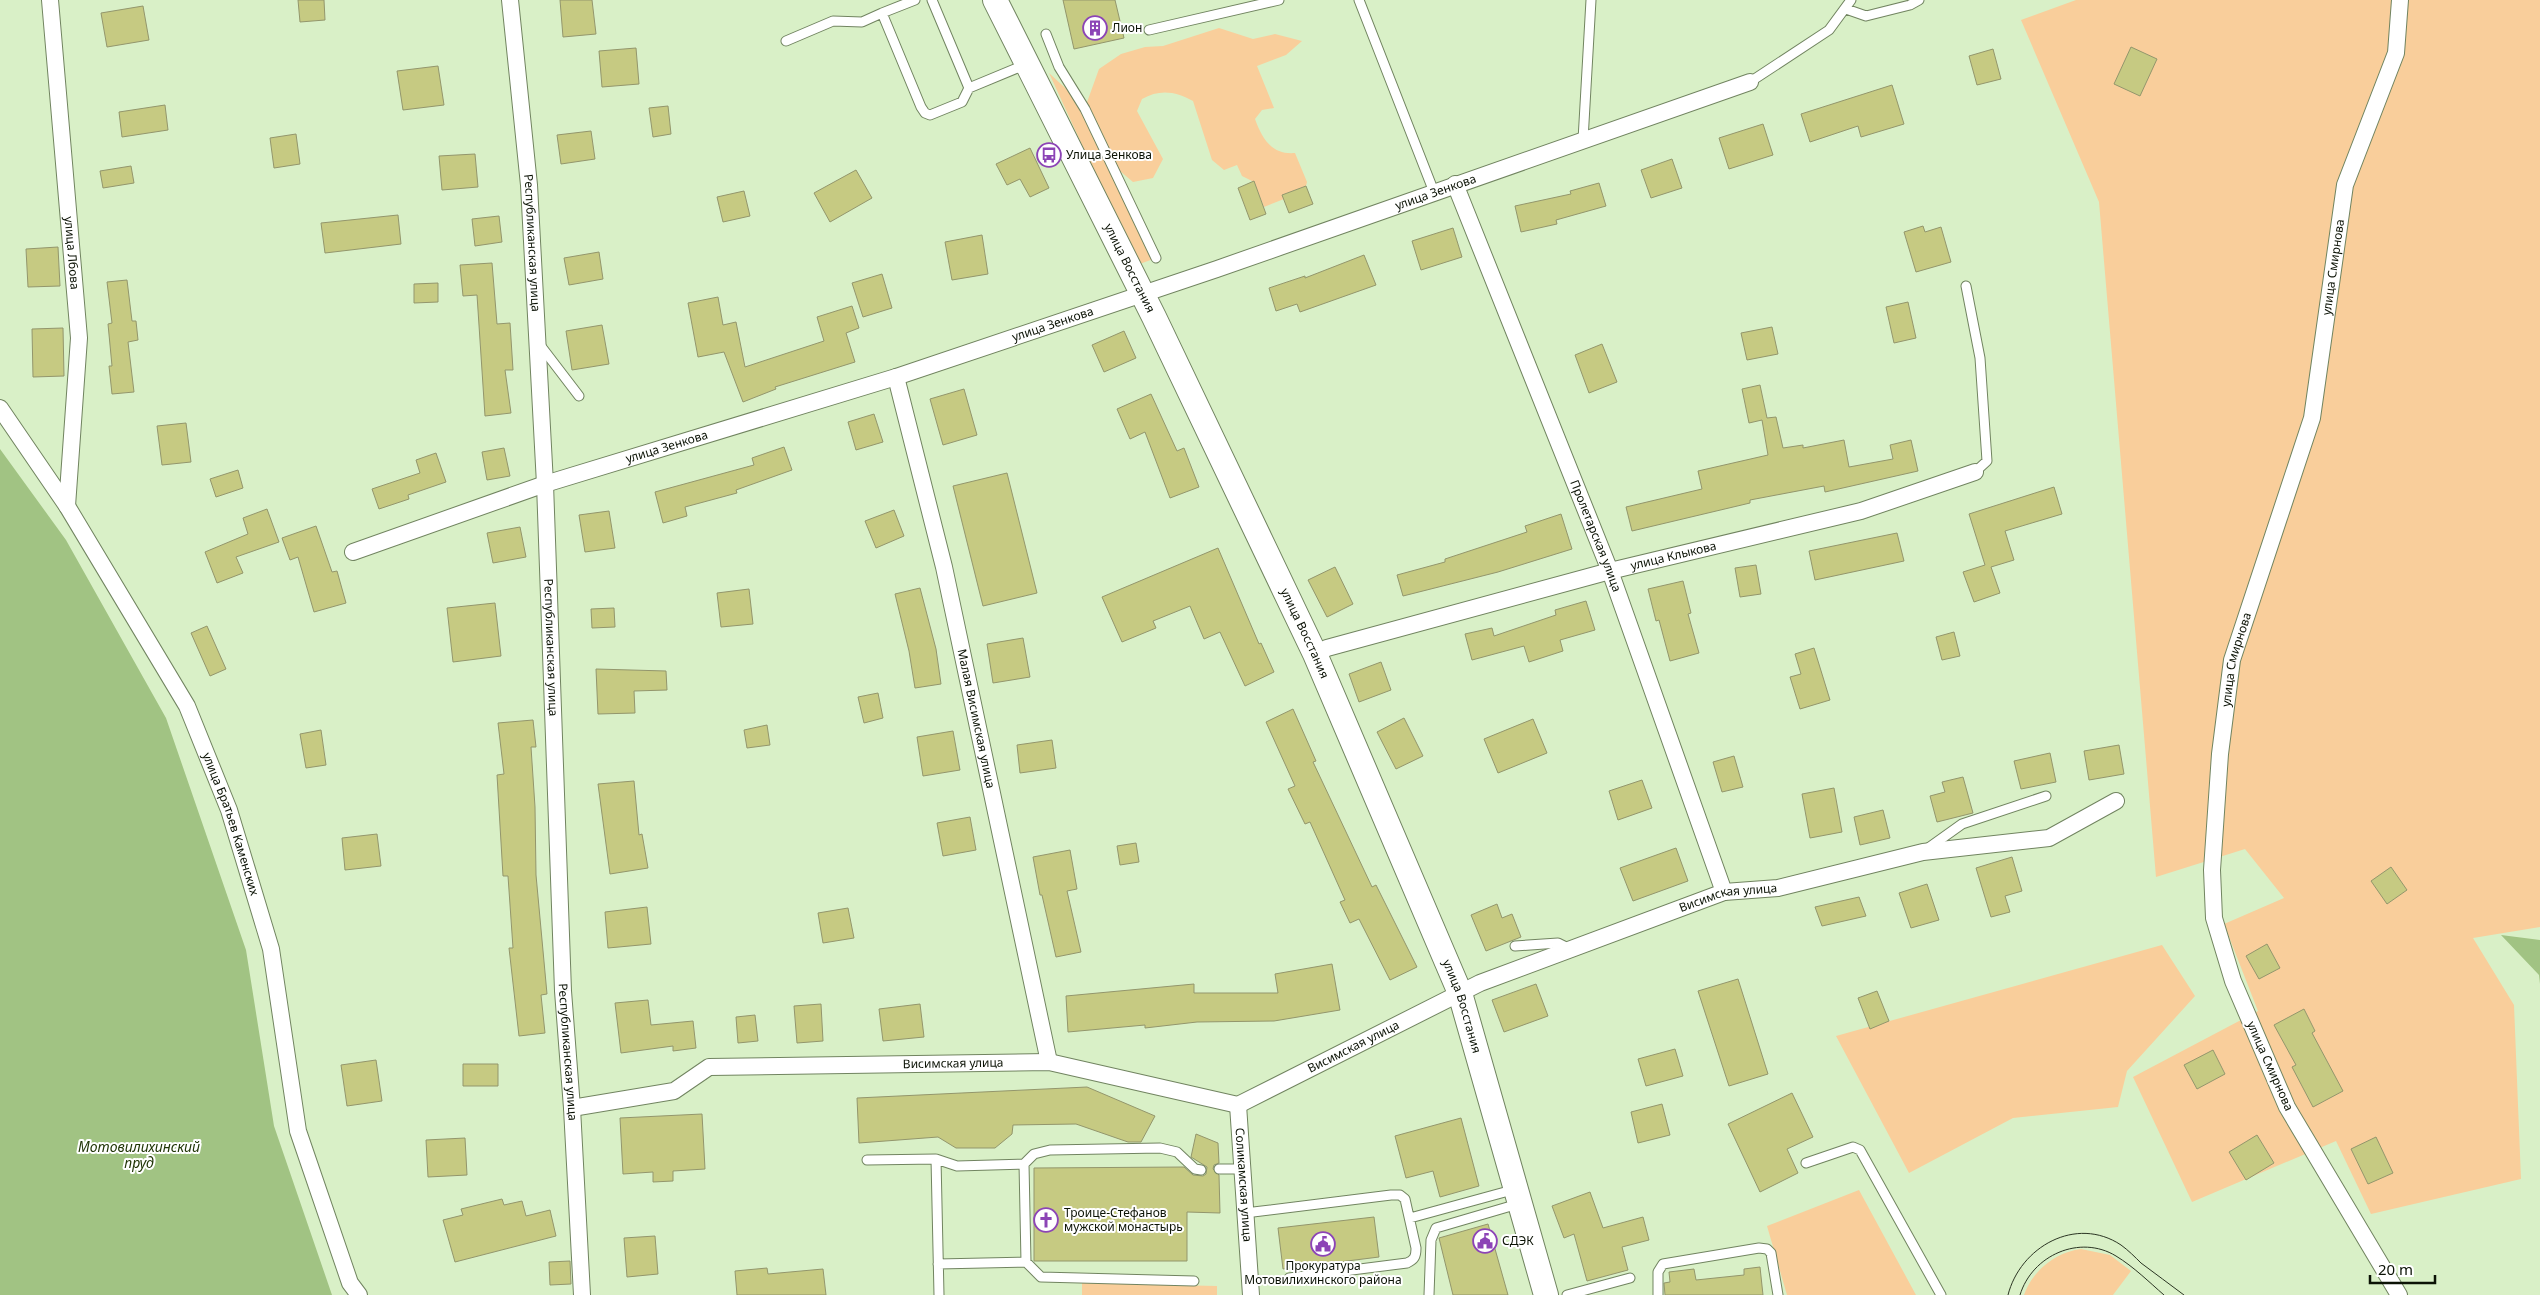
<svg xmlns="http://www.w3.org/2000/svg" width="2540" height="1295" viewBox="0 0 2540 1295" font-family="'Noto Sans',sans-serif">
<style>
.green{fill:#f9ce9b}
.water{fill:#a1c383}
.building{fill:#c6ca82;stroke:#93966c}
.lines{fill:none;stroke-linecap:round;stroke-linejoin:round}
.lane-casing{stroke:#718460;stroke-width:11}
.street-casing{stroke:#718460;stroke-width:18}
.secondary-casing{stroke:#718460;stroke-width:26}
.lane{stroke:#fff;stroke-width:9}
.street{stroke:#fff;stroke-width:16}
.secondary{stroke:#fff;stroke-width:24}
.tram{stroke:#2b3523;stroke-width:1}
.labels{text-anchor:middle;stroke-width:4;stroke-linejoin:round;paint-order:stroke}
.poi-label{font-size:12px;fill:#0b1205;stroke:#fff;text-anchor:start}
.street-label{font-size:12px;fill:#0b1205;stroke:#fff}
.water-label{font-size:14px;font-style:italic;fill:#203506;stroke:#fff}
</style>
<rect width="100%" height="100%" fill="#d9f0c7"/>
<path class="green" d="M2076 0H2540V927L2473 938 2514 1005 2521 1179 2371 1214 2336 1141 2192 1202 2133 1077 2258 1011 2224 924 2284 898 2245 849 2156 877 2099 202 2021 20Z
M1219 28 1253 39 1275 34 1302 41 1286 55 1257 66 1274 108 1262 110 1255 119C1262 138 1271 155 1295 153L1307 182 1306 186 1282 195 1284 199 1264 207 1254 182 1242 176 1237 165 1224 170 1212 160 1193 101C1176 91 1159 89 1142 99L1137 111 1163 159 1153 178 1133 182 1120 171 1086 105 1099 69 1121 54 1145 47 1163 46Z
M1049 73 1075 97 1156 258 1137 265Z
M2162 945 2195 996 2127 1071 2118 1107 2013 1118 1909 1173 1836 1036Z
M1859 1190 1916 1295H1787L1767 1226Z
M2081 1249 2110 1255 2131 1271 2113 1295H2024C2032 1271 2056 1252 2081 1249Z
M1082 1283 1217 1286V1295H1082Z"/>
<path class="water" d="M0 449 66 540 166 718 246 950 274 1126 332 1295H0Z
M2501 935 2540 940V984L2539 975Z"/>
<path class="building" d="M298 0H324L325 20 300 22Z
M560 0H592L596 34 563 37Z
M1063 0H1115L1124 38 1074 49Z
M143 6 149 40 107 47 101 13Z
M2131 47 2157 59 2140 96 2114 84Z
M636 48 639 84 602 87 599 51Z
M1993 49 2001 79 1977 85 1969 56Z
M438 66 444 105 403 110 397 71Z
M1892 85 1904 124 1861 137 1858 126 1810 142 1801 114Z
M165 105 168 130 122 137 119 112Z
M668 106 671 134 653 137 649 108Z
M1763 124 1773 155 1729 169 1719 138Z
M591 131 595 159 561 164 557 135Z
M296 134 300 164 274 168 270 138Z
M1030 148 1049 188 1030 197 1020 179 1007 185 996 164Z
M475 154 478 187 442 190 439 156Z
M1672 159 1682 188 1651 198 1641 170Z
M131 166 134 183 103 188 100 171Z
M856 170 872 198 830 222 814 193Z
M1254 181 1266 214 1250 220 1238 188Z
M1599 183 1606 206 1556 220 1557 224 1521 232 1515 206 1571 194 1570 191Z
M1306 186 1313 204 1289 213 1282 195Z
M744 191 750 216 723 222 717 197Z
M398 215 401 244 325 253 321 223Z
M499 216 502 242 475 246 472 219Z
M1923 226 1925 232 1941 227 1951 262 1916 272 1904 232Z
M1453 228 1462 257 1421 270 1412 241Z
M982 235 988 274 952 280 945 242Z
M58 247 60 286 28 287 26 249Z
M599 252 603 279 569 285 564 258Z
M1364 255 1376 285 1300 312 1297 304 1276 311 1269 288 1305 276V278Z
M492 263 497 324 510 323 513 370H505L511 413 485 416 477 295 463 296 460 265Z
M882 274 892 308 863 317 852 283Z
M127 280 132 321H136L138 340 128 342 134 392 112 394 109 366H112L108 324 112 323 107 282Z
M438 283V302L414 303V284Z
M718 297 723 325 736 322 745 367 824 341 817 317 852 306 859 328 846 333 855 362 775 387 776 389 743 402 724 352 698 357 688 303Z
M1908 302 1916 338 1894 343 1886 307Z
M602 325 609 364 572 370 566 331Z
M1772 327 1778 354 1747 360 1741 333Z
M63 328 64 376 33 377 32 329Z
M1124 331 1136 358 1104 372 1092 345Z
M1602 344 1617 382 1589 393 1575 355Z
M1760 385 1767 418 1776 417 1783 448 1803 445V448L1844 440 1849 467 1893 459 1890 445 1911 440 1918 471 1825 492 1824 486 1750 500V503L1632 531 1626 507 1702 489 1698 471 1768 455 1762 420 1749 423 1742 389Z
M964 389 977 435 943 445 930 399Z
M1151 394 1177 451 1184 448 1199 487 1170 498 1145 432 1130 439 1117 409Z
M874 414 883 442 856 450 848 422Z
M186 423 191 462 162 465 157 426Z
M784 447 792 470 736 490 737 493 685 507 687 516 663 523 655 492 754 465 752 458Z
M504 448 510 476 487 480 482 452Z
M436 453 446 482 408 495 409 499 379 509 372 489 420 473 416 460Z
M238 470 243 488 216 497 210 479Z
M1007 473 1037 593 983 606 953 486Z
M2054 487 2062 514 2005 531 2014 560 1991 567 2000 593 1974 602 1963 572 1985 565 1969 514Z
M267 509 279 542 236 557 243 573 217 583 205 552 248 534 243 518Z
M894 510 904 536 876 548 865 521Z
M609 511 615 548 585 552 579 515Z
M1561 514 1572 549 1498 572 1403 596 1397 575 1445 562V559L1527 532 1525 526Z
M316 526 332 572 337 571 346 603 314 612 298 557 290 560 282 538Z
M520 527 526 557 493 563 487 533Z
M1897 533 1904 561 1815 580 1809 551Z
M1218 548 1259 644 1261 643 1274 672 1245 686 1220 632 1204 639 1190 606 1153 621 1156 628 1122 642 1102 597Z
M1756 565 1761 594 1740 597 1735 568Z
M1335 567 1353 604 1327 617 1308 580Z
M1683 581 1691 613 1688 614 1699 653 1670 661 1659 620 1656 621 1648 589Z
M920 588 936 649 941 684 915 688 909 651 895 594Z
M749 589 753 624 721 627 717 593Z
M1586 601 1595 630 1560 640 1563 651 1529 662 1524 646 1472 660 1465 634 1492 628 1494 636 1556 615 1555 610Z
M495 603 501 656 453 662 447 608Z
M614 608 615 627 592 628 591 609Z
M207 626 226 669 210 676 191 633Z
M1954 632 1960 656 1942 660 1936 637Z
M1023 638 1030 677 993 683 987 644Z
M1814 648 1830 700 1800 709 1790 677 1801 674 1795 654Z
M1381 662 1391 690 1359 702 1349 674Z
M596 669 666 671 667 690 634 691 635 713 598 714Z
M878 693 883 718 864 723 858 697Z
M1293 709 1316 761 1313 762 1372 887 1376 885 1417 967 1390 980 1359 919 1350 923 1340 902 1345 900 1310 822 1305 824 1288 789 1295 786 1266 722Z
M1404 718 1423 756 1396 769 1377 732Z
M1533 719 1547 753 1498 773 1484 739Z
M533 720 536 747H531L535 807 536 875 547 994 541 995 545 1033 519 1036 509 948H513L508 876H503L497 775 504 774 498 723Z
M767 725 770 745 747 748 744 730Z
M321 730 326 765 306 768 300 734Z
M953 731 960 770 923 776 917 737Z
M1052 740 1056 768 1020 773 1017 745Z
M2119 745 2124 774 2089 780 2084 751Z
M2050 753 2056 782 2021 789 2014 761Z
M1734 756 1743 787 1722 792 1713 762Z
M1963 777 1973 813 1937 822 1930 796 1945 792 1942 782Z
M1642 780 1652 808 1618 820 1609 791Z
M634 781 639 835 642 834 648 868 610 874 598 784Z
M1834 788 1842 832 1810 838 1802 794Z
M1883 810 1890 838 1860 845 1854 817Z
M970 817 976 850 943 856 937 823Z
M377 834 381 866 345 870 342 838Z
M1136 843 1139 862 1120 865 1117 846Z
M1676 848 1688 881 1633 901 1620 868Z
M1070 850 1077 889 1067 891 1081 952 1056 957 1042 895H1040L1033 857Z
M2012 857 2022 891 2005 896 2010 912 1991 917 1976 868Z
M2391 867 2407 890 2387 904 2371 881Z
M1927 884 1939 920 1911 928 1899 893Z
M1859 897 1866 916 1822 926 1815 907Z
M1497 904 1502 918 1512 914 1521 937 1486 951 1471 915Z
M647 907 651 944 608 948 605 912Z
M848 908 854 938 823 943 818 913Z
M2267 944 2280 968 2259 979 2246 956Z
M1332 964 1340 1010 1274 1021 1197 1022 1145 1028V1025L1068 1032 1066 996 1194 984V993H1278L1275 974Z
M1738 979 1768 1074 1729 1086 1698 991Z
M1536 984 1548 1016 1504 1032 1492 1000Z
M1877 991 1889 1021 1870 1029 1858 998Z
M648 1000 651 1025 693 1021 696 1048 673 1051V1046L621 1053 615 1003Z
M821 1004 823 1041 797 1043 794 1006Z
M920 1004 924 1037 883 1041 879 1009Z
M2304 1009 2315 1031 2312 1033 2343 1091 2313 1107 2292 1067 2296 1065 2274 1025Z
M755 1015 758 1041 738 1043 736 1017Z
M1675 1049 1683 1076 1646 1086 1638 1059Z
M2213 1050 2225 1074 2197 1089 2184 1065Z
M376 1060 382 1101 347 1106 341 1065Z
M463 1064H498V1086H463Z
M1087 1087 1155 1116 1141 1142H1128L1076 1124 1013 1125 1012 1134 995 1148H956L938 1137 859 1143 857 1098Z
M1792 1093 1813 1137 1787 1149 1798 1173 1760 1192 1728 1124Z
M1662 1104 1670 1135 1638 1143 1631 1112Z
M702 1114 705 1169 673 1171V1181L653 1182V1172L623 1174 620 1118Z
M1461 1118 1479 1186 1440 1197 1433 1171 1406 1178 1395 1136Z
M1196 1134 1218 1143 1219 1163 1214 1165 1213 1169 1219 1175 1220 1213 1187 1212V1261H1034V1168L1184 1167 1193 1175 1203 1176 1206 1174 1207 1167 1191 1157Z
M2257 1135 2274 1163 2246 1180 2229 1152Z
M2376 1137 2393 1173 2368 1184 2351 1149Z
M465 1138 467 1175 428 1177 426 1140Z
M1590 1192 1603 1228 1643 1217 1649 1240 1622 1247 1628 1270 1587 1281 1574 1234 1564 1238 1552 1206Z
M502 1199 504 1205 522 1201 526 1216 550 1210 556 1236 455 1262 443 1220 463 1215 461 1209Z
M1374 1217 1379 1257 1283 1269 1278 1228Z
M1488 1224 1508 1295H1453L1439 1238Z
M655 1236 658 1274 627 1277 624 1238Z
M570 1261 571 1284 550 1285 549 1262Z
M1760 1267 1763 1295H1665L1664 1283 1670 1282 1669 1272 1694 1269 1696 1280 1744 1275V1269Z
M767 1268 768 1274 823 1269 826 1295H737L735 1271Z"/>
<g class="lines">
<g class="lane-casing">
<path id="lane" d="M915 0 882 13 921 107 925 113 930 115 962 102 969 88 932 0
M1359 0 1434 192
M1846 9 1866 16 1910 5 1919 0
M1149 30 1279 0
M1046 34 1059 67 1085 109 1156 258
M786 41 833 21 862 22 882 13
M1750 82 1829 30 1851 0
M969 88 1027 64
M1583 140 1591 0
M1966 286 1980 358 1987 461 1975 472
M540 345 579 396
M1927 849 1962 824 2046 796
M1515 946 1558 943 1570 949
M936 1159 957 1166 1024 1164 1034 1154 1050 1150 1160 1148 1177 1152 1195 1169 1201 1170
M867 1160 936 1159 939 1295
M1806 1163 1853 1147 1860 1150 1941 1295
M1024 1164 1026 1262
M1219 1169H1242
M1245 1213 1391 1195H1400L1405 1199 1416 1248C1416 1257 1414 1260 1407 1263L1289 1278
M1410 1218 1516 1189
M938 1264 1026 1262 1041 1277 1194 1281
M1429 1295 1431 1240 1436 1228 1518 1204
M1567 1295 1630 1278
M1658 1295V1272L1663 1264 1759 1248 1767 1249 1771 1253 1778 1295"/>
</g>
<g class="street-casing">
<g id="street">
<path id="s1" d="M50 0 79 338 67 506"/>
<path id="s2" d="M510 0 529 185 545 484 563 991 572 1108 582 1295"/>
<path id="s3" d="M1455 184 1610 571 1724 892"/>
<path id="s4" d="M896 377 944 567 1049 1062"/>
<path id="s5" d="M0 408 67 506 187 706 229 810 271 949 298 1131 350 1283 359 1295"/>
<path id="s6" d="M353 552 545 484 896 377 1217 269 1750 82"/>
<path id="s7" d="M1315 654 1327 648 1610 571 1861 511 1975 472"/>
<path id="s8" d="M1238 1105 1251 1295"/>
<path id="s9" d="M572 1108 674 1091 709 1067 1049 1062 1238 1105 1480 983 1724 892 1778 888 1923 852 2049 838 2116 801"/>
<path id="s10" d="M2399 1295 2287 1107 2233 981 2214 918 2212 870 2220 754 2232 660 2312 418 2345 185 2396 53 2400 0"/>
</g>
</g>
<g class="secondary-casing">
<g id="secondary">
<path id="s11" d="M995 0 1154 317 1315 654 1460 993 1546 1295"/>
</g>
</g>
<use href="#lane" class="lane"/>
<use href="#street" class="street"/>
<use href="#secondary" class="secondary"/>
<path class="tram" d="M2008 1295C2020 1247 2076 1215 2121 1245 2128 1250 2135 1257 2141 1263 2155 1274 2170 1284 2184 1295
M2020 1295C2032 1255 2080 1234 2116 1256 2134 1267 2149 1282 2164 1295"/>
</g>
<defs>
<g id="building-ring" transform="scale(1.25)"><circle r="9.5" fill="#fff" stroke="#8c44b6" stroke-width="1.5"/><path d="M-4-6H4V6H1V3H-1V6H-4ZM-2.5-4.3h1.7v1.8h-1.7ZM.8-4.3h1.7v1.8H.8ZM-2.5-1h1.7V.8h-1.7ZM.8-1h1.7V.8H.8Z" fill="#8c44b6"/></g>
<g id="bus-ring" transform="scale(1.25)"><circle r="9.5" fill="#fff" stroke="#8c44b6" stroke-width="1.5"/><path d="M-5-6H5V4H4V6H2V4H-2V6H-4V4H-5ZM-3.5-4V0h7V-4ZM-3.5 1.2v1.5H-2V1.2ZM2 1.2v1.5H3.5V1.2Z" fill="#8c44b6"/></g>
<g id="church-ring" transform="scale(1.25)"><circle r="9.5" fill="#fff" stroke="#8c44b6" stroke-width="1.5"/><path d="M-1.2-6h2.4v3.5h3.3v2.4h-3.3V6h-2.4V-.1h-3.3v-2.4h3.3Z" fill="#8c44b6"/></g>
<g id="civic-ring" transform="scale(1.25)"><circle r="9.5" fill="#fff" stroke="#8c44b6" stroke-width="1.5"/><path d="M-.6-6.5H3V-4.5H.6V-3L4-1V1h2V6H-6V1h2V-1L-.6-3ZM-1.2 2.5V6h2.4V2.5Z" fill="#8c44b6"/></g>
</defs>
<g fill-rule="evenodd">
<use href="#building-ring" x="1095" y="28"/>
<use href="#bus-ring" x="1049" y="155"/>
<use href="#church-ring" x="1046" y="1220"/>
<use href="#civic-ring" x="1485" y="1241"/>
<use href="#civic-ring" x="1323" y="1244"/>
</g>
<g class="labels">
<g class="poi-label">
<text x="1112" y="32">Лион</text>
<text x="1066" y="159">Улица Зенкова</text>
<text x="1064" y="1217">Троице-Стефанов<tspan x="1064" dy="14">мужской монастырь</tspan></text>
<text x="1502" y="1245">СДЭК</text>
<text x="1323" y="1270" text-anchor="middle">Прокуратура<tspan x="1323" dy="14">Мотовилихинского района</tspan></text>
</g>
<g class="street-label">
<text dy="4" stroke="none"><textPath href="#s6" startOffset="1141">улица Зенкова</textPath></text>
<text dy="4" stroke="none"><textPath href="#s2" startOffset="244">Республиканская улица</textPath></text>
<text dy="4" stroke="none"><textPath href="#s1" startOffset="254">улица Лбова</textPath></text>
<text dy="4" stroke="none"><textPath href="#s10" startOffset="1088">улица Смирнова</textPath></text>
<text dy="4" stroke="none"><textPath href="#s11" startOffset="300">улица Восстания</textPath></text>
<text dy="4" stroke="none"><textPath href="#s6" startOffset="736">улица Зенкова</textPath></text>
<text dy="4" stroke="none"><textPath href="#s6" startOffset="331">улица Зенкова</textPath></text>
<text dy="4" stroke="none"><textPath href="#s3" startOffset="379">Пролетарская улица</textPath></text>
<text dy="4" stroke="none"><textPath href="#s7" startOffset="372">улица Клыкова</textPath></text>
<text dy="4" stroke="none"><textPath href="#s11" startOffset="705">улица Восстания</textPath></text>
<text dy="4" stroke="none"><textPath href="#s2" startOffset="649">Республиканская улица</textPath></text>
<text dy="4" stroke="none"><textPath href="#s10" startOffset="682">улица Смирнова</textPath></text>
<text dy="4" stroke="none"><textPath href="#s4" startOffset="351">Малая Висимская улица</textPath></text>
<text dy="4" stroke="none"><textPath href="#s5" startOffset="478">улица Братьев Каменских</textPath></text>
<text dy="4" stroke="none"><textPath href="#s9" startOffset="1214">Висимская улица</textPath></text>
<text dy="4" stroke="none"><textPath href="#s11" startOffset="1110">улица Восстания</textPath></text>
<text dy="4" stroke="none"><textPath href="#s9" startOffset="809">Висимская улица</textPath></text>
<text dy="4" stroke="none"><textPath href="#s2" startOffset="1054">Республиканская улица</textPath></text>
<text dy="4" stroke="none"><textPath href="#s9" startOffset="390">Висимская улица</textPath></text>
<text transform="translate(2270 1066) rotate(66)" y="4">улица Смирнова</text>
<text dy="4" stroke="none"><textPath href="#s8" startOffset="80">Соликамская улица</textPath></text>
</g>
<g class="water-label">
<text x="139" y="1152">Мотовилихинский<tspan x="139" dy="16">пруд</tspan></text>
</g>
</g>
<path d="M2370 1275v8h65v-8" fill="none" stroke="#0b1205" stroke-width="2.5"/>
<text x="2378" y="1275" font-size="15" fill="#0b1205" stroke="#ffffff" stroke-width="4" paint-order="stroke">20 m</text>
</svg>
